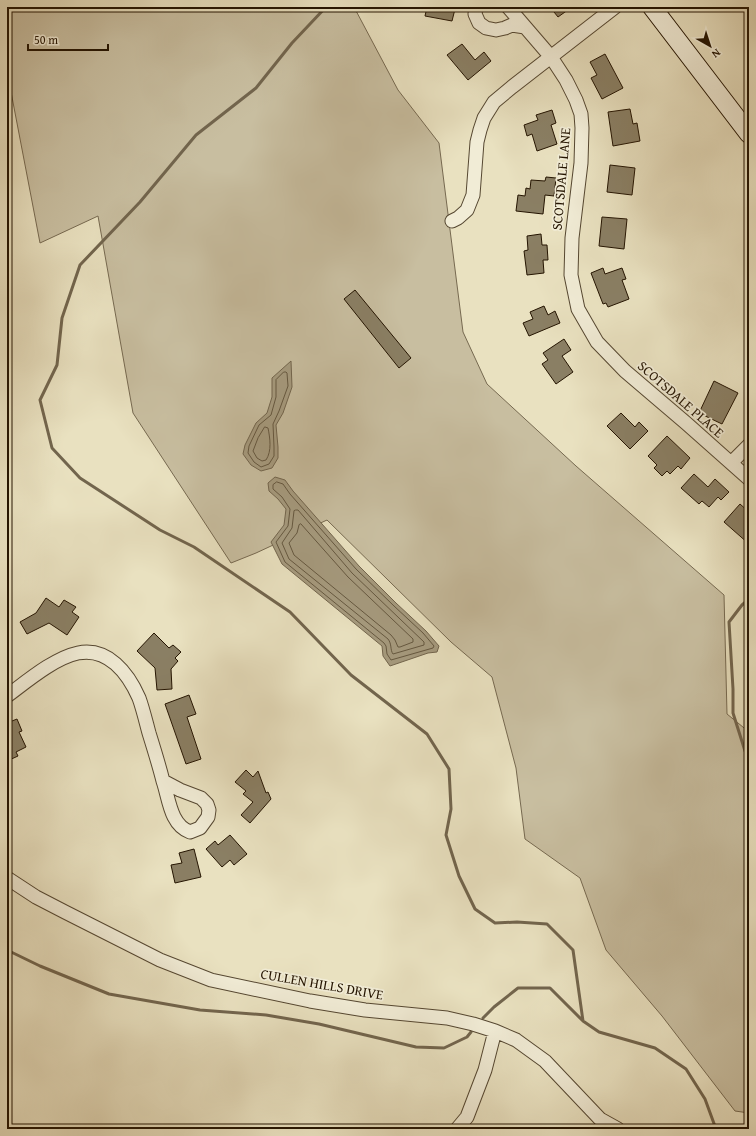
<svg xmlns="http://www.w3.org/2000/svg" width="756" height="1136" viewBox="0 0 756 1136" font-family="'Gentium Book Plus',serif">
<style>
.green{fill:#c8bea0;stroke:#766950}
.water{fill:#a69b7f;stroke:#72654d}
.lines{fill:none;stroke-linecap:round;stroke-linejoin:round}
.shore{stroke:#655840;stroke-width:1}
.stream{stroke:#72654d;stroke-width:3}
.building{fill:#8a7f64;stroke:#241401}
.street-casing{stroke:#554731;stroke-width:15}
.secondary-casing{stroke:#241401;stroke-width:20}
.street{stroke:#f1ecd6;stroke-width:13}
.secondary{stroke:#f1ecd6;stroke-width:18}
.labels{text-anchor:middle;stroke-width:3.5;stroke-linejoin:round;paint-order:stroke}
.street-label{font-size:14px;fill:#241401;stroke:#f1ecd6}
</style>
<rect width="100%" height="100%" fill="#e9e1c0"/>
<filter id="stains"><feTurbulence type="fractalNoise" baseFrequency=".005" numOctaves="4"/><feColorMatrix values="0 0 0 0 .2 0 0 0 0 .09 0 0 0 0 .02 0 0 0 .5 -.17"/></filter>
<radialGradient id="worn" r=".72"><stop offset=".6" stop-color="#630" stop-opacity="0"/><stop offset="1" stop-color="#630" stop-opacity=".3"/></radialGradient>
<path class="green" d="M7 7H354L398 90 439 143 463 332 487 384 576 466 724 595 727 714 749 732V1113L735 1111 662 1016 606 950 580 878 525 839 516 768 492 677 451 642 327 520 256 553 231 563 133 413 98 216 40 243 7 71Z"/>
<path class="water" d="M291 361 292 387 283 413 276 425 278 447V458L272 468 261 471 251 465 243 454 245 445 256 423 267 413 272 397V378Z
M275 477 285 480 293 491 359 566 396 603 426 631 439 646 437 652 428 653 390 666 383 656 382 646 282 564 271 542 284 525 286 509 278 499 269 491 268 483Z"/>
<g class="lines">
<path class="shore" d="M284 372H286L287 373 288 386 279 411 273 424 274 447V456L269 464 261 467 254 462 248 453 249 446 259 425 271 415 276 397V380Z
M265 427 268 428C270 438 272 451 266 460L262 461 257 458 253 451 258 438Z
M277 482 283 484 290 494 356 569 394 606 423 633 434 646 433 648 391 660 387 654 386 646 384 643 285 562 276 542 288 526 290 509 282 497 273 489V485Z
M296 510H298L352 573 424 642V645L393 654C390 650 392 644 388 639L289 559 282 543 292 528 294 511Z
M301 524 348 577 413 639V642L400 647H398L395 640 391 635 294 555 289 543 297 533 299 525Z"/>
<path class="stream" d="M326 7 292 43 256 88 196 135 140 202 80 265 62 318 57 365 40 400 52 448 80 478 160 530 194 547 290 612 351 675 427 734 449 769 451 809 446 835 459 876 475 909 495 923 517 922 547 924 573 950 583 1021 599 1032 655 1048 686 1069 705 1099 716 1129
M749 599 742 605 729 622 733 689V713L745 751 749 757
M7 950 40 966 109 994 200 1010 266 1015 319 1024 416 1047 444 1048 467 1037 471 1032
M483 1018 494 1007 518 988H550L583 1021"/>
</g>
<path class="building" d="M427 7H446L455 9 452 21 425 16Z
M550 7H572L558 17Z
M462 44 475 60 484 52 491 61 468 80 447 55Z
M605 54 623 88 602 99 591 78 597 75 590 62Z
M630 109 633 124 637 123 640 141 613 146 608 112Z
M552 110 556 123 551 125 557 144 537 151 532 134 527 136 524 125 538 120 536 115Z
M610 165 635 168 632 195 607 192Z
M546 177 556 178 554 196 545 195 543 214 516 211 518 195 525 196 526 188 530 189 531 180 545 181Z
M602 217 627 219 624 249 599 246Z
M541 234 542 245H547L548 260H543L544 273 527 275 524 251 528 250 527 236Z
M603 268 605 274 622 268 626 279 622 280 629 299 608 307 606 303 603 304 591 273Z
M355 290 411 358 399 368 344 299Z
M544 306 548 315 555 311 560 323 529 336 523 323 533 319 530 312Z
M564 339 571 350 562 356 573 372 556 384 542 364 548 360 543 353Z
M714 381 738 393 722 424 699 413Z
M621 413 635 427 639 422 648 431 630 449 607 426Z
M667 436 690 458 681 469 678 466 670 474 667 471 662 476 654 468 657 465 648 456Z
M694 474 708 487 715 479 729 492 721 500 718 497 709 507 702 501 699 504 681 488Z
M740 504 749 512V544L724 522Z
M46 598 59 607 64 600 76 607 72 612 79 617 67 635 49 623 27 634 20 622 36 613Z
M154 633 169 648 173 645 181 652 175 658 178 661 171 669 172 689 157 690 155 668 137 651Z
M189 695 196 714 187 717 201 759 186 764 165 704Z
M17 719 22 731 19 732 26 747 16 752 18 756 7 761V723Z
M246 770 253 777 258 771 266 793 268 792 271 799 250 823 241 815 253 802 243 794 246 791 235 782Z
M230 835 247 854 234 865 230 860 222 867 206 849 215 841 218 845Z
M194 849 201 877 175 883 171 865 182 863 179 853Z"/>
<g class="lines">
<g class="street-casing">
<path id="street" d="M476 7 475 14 479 23 486 28 496 30 505 28 512 25 525 27
M508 7 551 57 566 80 576 100 581 114 582 128 581 163 572 238 571 275 578 309 597 342 625 371 686 423 749 479
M452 221 458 218 467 210 473 195 477 142 480 130 484 118 494 102 512 87 615 7
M731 463 749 445
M7 696C26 682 54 658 78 653 108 647 128 673 139 698 143 709 146 722 149 733 154 749 159 765 163 781 169 798 170 825 190 832L200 828 208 817 209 810 207 804 201 798 180 790 163 781
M7 878 36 897 65 912 160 960 211 980 310 1001 365 1010 447 1018 473 1024 495 1031 516 1040 545 1061 600 1119 618 1129
M457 1129 467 1117 485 1070 495 1031"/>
</g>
<g class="secondary-casing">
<path id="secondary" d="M652 7 749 134"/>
</g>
<use href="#street" class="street"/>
<use href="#secondary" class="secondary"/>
</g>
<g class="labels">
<g class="street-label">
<text transform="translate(561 179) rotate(-85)" y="5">SCOTSDALE LANE</text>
<text transform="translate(681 399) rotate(41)" y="5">SCOTSDALE PLACE</text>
<text transform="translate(322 984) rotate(10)" y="5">CULLEN HILLS DRIVE</text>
</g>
</g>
<rect width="756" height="1136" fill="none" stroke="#e9e1c0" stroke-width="24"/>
<rect x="8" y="8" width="740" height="1120" fill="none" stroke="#241401" stroke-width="2"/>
<rect x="12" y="12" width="732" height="1112" fill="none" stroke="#241401"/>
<g transform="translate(710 46) rotate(141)" stroke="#f1ecd6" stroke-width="3" paint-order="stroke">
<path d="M0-3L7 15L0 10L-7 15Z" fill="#241401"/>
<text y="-6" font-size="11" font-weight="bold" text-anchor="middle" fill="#241401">N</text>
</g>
<path d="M28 44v6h80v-6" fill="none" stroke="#241401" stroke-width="2"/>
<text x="34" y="44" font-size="12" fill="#241401" stroke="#f1ecd6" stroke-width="3" paint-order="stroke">50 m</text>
<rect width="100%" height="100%" filter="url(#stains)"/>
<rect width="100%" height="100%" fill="url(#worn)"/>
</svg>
